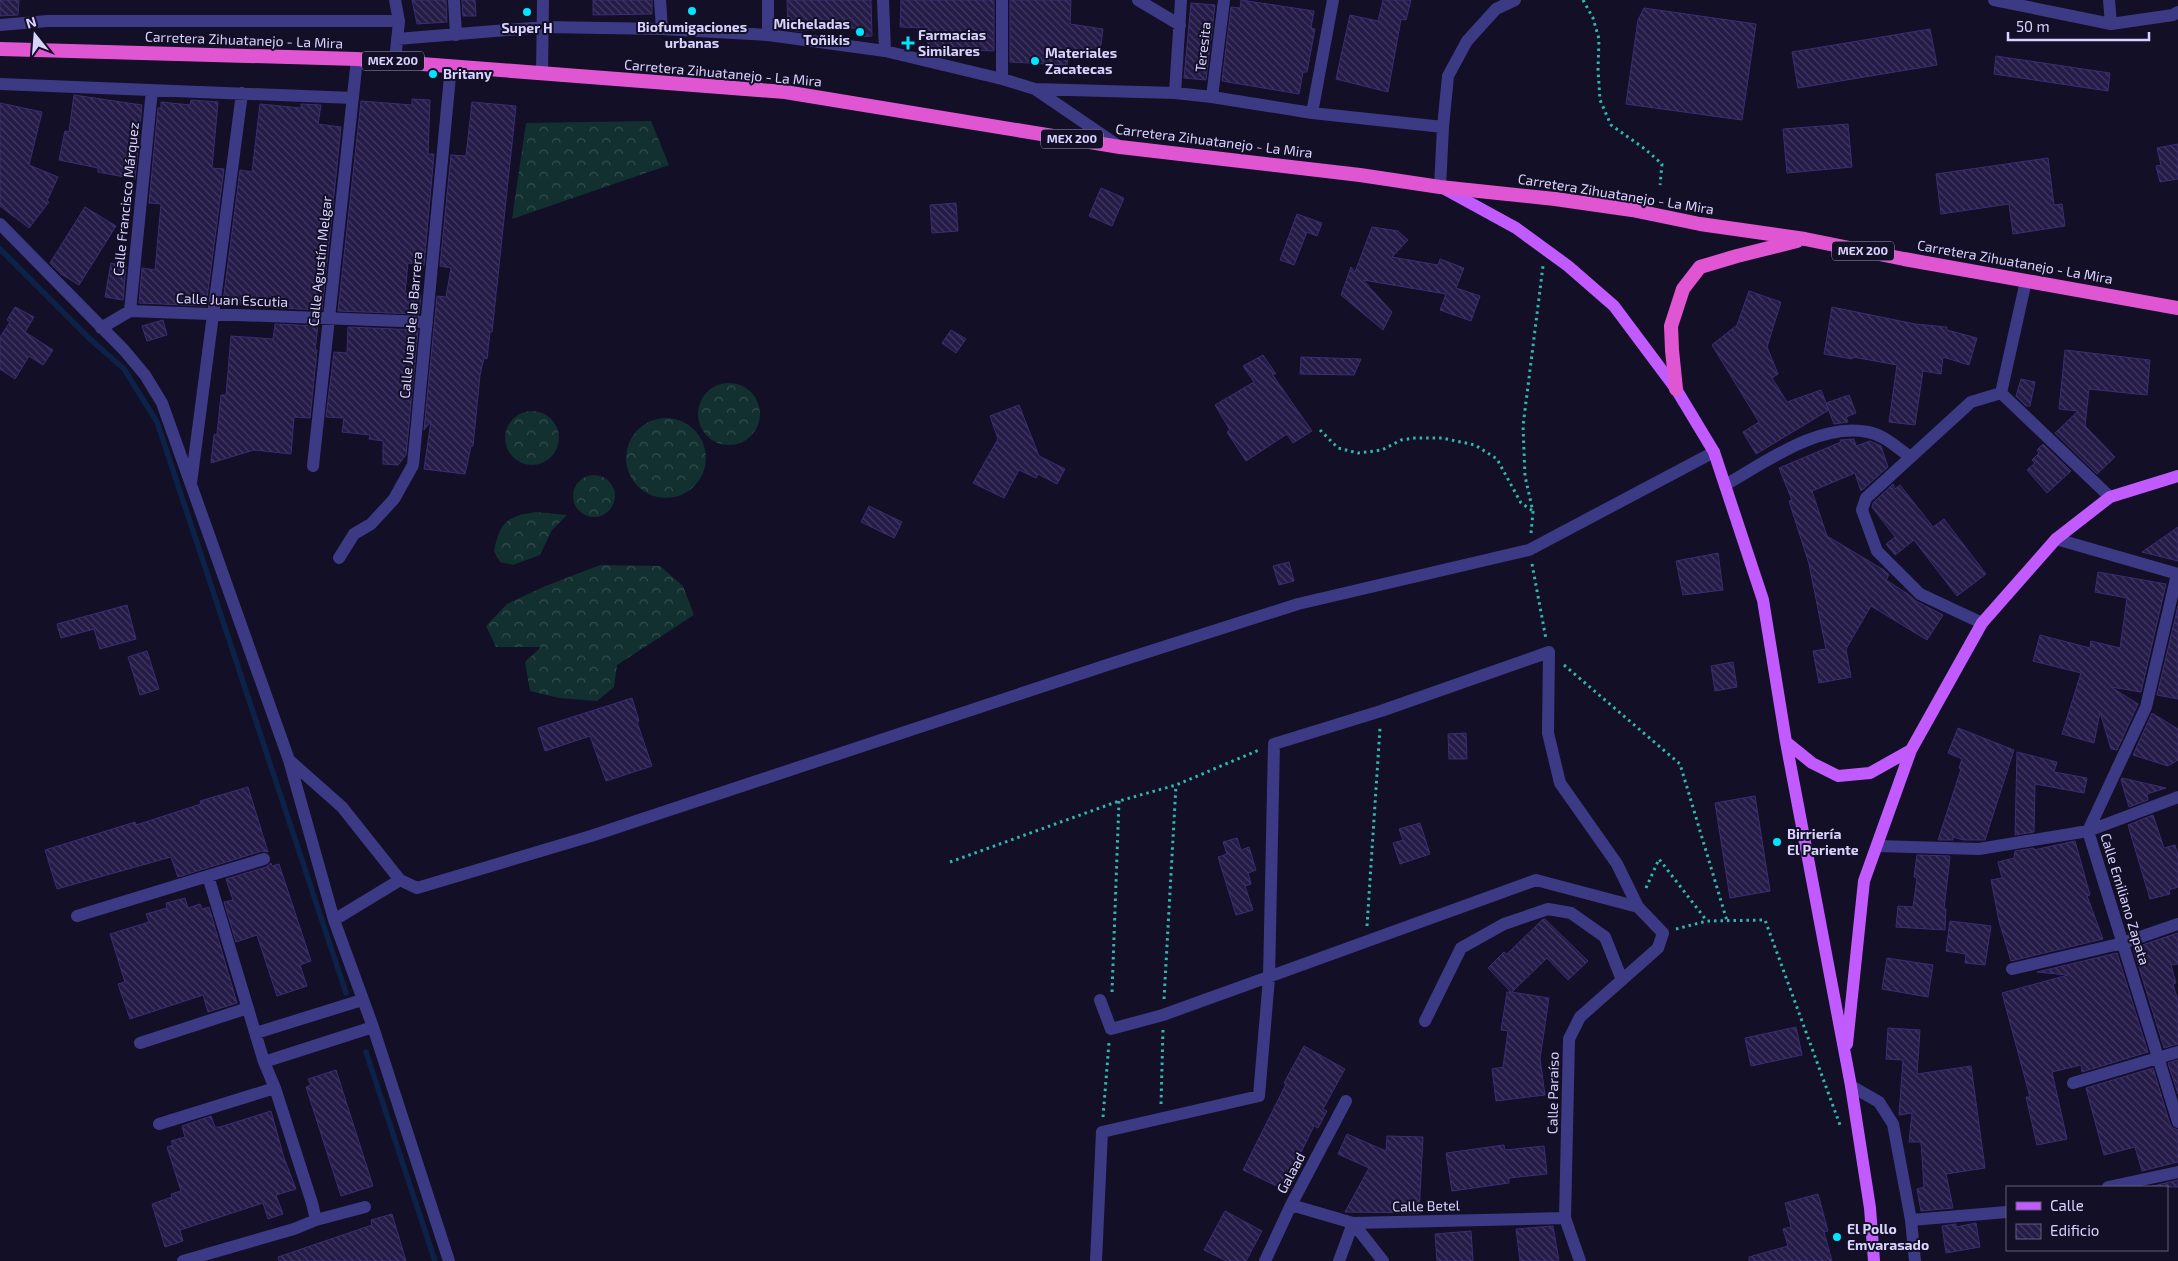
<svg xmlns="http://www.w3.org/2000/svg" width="2178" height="1261" viewBox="0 0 2178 1261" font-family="'Exo 2',sans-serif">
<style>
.forest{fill:url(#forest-crowns)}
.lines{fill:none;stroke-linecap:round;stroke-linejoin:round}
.stream{stroke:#0c2248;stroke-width:5.5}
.building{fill:url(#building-back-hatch);stroke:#3b2d73}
.path{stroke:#2fb8b0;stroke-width:3;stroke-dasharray:2.5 4;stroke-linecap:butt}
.minor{stroke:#3d3a85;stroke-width:12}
.primary{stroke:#c25bff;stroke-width:12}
.trunk{stroke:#e055d1;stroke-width:14}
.poi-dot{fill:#00e5ff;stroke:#130f26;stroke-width:2}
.labels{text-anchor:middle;stroke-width:4;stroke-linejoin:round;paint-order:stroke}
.shield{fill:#130f26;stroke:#9e99be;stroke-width:1}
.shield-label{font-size:12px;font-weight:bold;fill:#d9d4ff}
.poi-label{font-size:14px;font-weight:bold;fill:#d9d4ff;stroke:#130f26;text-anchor:start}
.street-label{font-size:14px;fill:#d9d4ff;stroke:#130f26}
</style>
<defs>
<pattern id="forest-crowns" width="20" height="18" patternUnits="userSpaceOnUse" patternTransform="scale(1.25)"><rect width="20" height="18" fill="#12302f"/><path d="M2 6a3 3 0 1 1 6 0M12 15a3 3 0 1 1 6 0" fill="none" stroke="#344d4e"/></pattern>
<pattern id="building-back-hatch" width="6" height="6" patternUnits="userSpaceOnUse" patternTransform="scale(1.25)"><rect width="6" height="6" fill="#241b47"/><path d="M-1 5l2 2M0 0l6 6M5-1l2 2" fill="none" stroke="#433b63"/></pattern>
</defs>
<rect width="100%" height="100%" fill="#130f26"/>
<path class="forest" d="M651 121 669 165 512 219 526 123Z
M698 414a31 31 0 1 1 62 0a31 31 0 1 1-62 0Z
M505 438a27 27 0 1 1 54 0a27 27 0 1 1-54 0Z
M626 458a40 40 0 1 1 80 0a40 40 0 1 1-80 0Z
M573 496a21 21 0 1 1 42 0a21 21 0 1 1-42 0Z
M536 512 567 515 552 530 540 555 513 565 500 562 494 551C500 522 507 516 536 512Z
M600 565 660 566 683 586 694 615 617 665 614 687 597 701 559 698 530 691 525 662 541 647H496L486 626 507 604 543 587Z"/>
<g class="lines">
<path class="stream" d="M0 249 90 339 124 369 157 422 346 993
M366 1052 435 1261"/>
</g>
<path class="building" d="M0 0H19L18 15 0 16Z
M412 0H446L447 22 417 24Z
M462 0H475L476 16H463Z
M593 0H652V14L593 15Z
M787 0H871L872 36 857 37 856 28 798 31 788 30Z
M901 0H994V51L928 48V28L900 27Z
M1010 0H1071L1070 24 1103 29 1099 59 1068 55 1067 65 1010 62Z
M1241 0 1314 11 1311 28 1315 29 1307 72H1303L1299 94 1222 81 1231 7 1240 8Z
M1383 0H1411L1406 20 1401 19 1388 92 1336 79 1350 15 1378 21Z
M1191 3 1215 5 1206 80 1184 78Z
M1644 8 1756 24 1742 120 1626 104 1638 20Z
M1930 29 1937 65 1798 88 1792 52Z
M1996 56 2110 73 2108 91 1994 74Z
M74 95 142 105 135 179 98 172V168L59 160 65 131 69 132Z
M412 99 430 100 428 154H434L424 265 408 263 405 293 421 295 419 314 338 311 361 101 412 105Z
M191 100 218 102 212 168 224 169 206 306 139 303 142 268 155 270 161 204 149 203 158 108H161V102L190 105Z
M472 102 516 106 492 332H490L487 359 484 358 480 375 473 446H471L465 474 424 469 431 421 424 430 437 296 446 297 451 268 440 266 451 155 466 156Z
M0 103 42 112 29 165 58 177 47 201 49 202 29 228 0 206Z
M260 104 301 108V104L321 105 318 124 341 127 322 310 277 308 223 302 240 170 252 172Z
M1848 124 1852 167 1787 173 1783 129Z
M2178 144V179L2160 182 2156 166 2161 165 2157 148Z
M2048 158 2054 205 2062 204 2065 226 2013 234 2009 204 1941 214 1936 174Z
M1101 188 1124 198 1112 226 1089 216Z
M956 203 958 231 932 233 930 205Z
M85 207 116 226 79 285 61 274 50 263Z
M1297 214 1322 223 1317 236 1307 232 1294 265 1280 260Z
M1372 227 1398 231 1408 240 1392 257 1438 265 1440 259 1464 268 1456 288 1480 296 1471 321 1440 310 1446 294 1363 280 1392 312 1383 330 1341 295 1351 267 1355 272Z
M111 263 126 266 123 300 105 297Z
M1749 291 1781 302 1767 347 1778 374 1772 378 1787 402 1821 390 1829 410 1756 454 1743 432 1759 422 1712 345 1737 325Z
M15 307 34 317 25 332 53 350 43 365 29 356 15 379 0 369V337L10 322 7 320Z
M1832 307 1915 324 1947 327V330L1977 338 1969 365 1943 357 1941 374 1923 371 1915 425 1889 422 1897 365 1853 357 1852 359 1824 354Z
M163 320 167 335 147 341 142 326Z
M275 324 318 326 315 350H317L310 418 294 417 291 454 254 450 211 463 214 435 217 434 221 395H226L231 336 273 339Z
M348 327 418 330 406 455 398 465 383 464V441L369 439 370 435 342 432 344 418 326 417 334 352 347 353Z
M951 330 966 339 956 353 942 343Z
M2065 350 2150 360 2147 395 2089 389 2085 426 2115 457 2097 474 2055 433 2078 411 2059 409Z
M1263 355 1276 374H1272L1312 431 1293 443 1287 434 1246 461 1227 432 1230 430 1215 405 1254 382 1243 366Z
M1301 357 1361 359 1354 375 1300 374Z
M2021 379 2035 382 2030 406H2026L2016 396Z
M1849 395 1856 413 1846 417 1848 422 1834 424 1826 403Z
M1019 405 1039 456 1065 469 1057 484 1038 474 1036 478 1019 470 1004 498 973 483 998 439 990 416Z
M1854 439 1856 446 1870 441 1881 446 1888 467 1861 491 1855 473 1812 491 1827 536 1884 570 1889 575 1886 580 1908 594 1916 601 1943 615 1927 640 1871 606 1846 649 1851 677 1819 683 1813 651 1826 649 1809 564 1789 501 1792 500 1779 468 1841 442 1840 440Z
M2043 444 2071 471 2047 493 2027 470 2035 463 2032 460 2039 453 2037 450Z
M1893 484 1895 489 1900 485 1933 527 1944 519 1986 574 1957 596 1914 540 1895 555 1886 544 1895 537 1872 507 1873 503Z
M869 506 902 522 894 538 861 522Z
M2178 527V561L2142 552Z
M1718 553 1723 590 1683 595 1676 561Z
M1289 562 1294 581 1279 585 1273 566Z
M2098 572 2166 584 2141 692 2111 687 2138 704 2117 750 2111 749 2100 712 2094 743 2062 734 2081 673 2033 661 2040 635 2090 648 2091 641 2120 648 2127 598 2095 592Z
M127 605 136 639 100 649 94 629 61 638 57 624Z
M2178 606V699L2157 695Z
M147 651 159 689 140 695 128 657Z
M1733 662 1737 687 1715 691 1711 666Z
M632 698 639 721 637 722 652 766 606 781 590 736 545 751 538 728Z
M2152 713 2178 729V760L2168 766 2133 755Z
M1958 728 2014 750 1985 840H1964L1953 837V840H1938L1961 769 1959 768 1962 759 1948 753Z
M1466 733 1467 759H1449L1448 734Z
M2017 752 2057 762 2054 772 2087 778 2084 793 2035 784 2034 832 2015 835Z
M2122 778 2166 788 2147 794 2148 800 2129 807 2121 780Z
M248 787 268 852 262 851 178 877 171 857 57 889 45 850 135 822 136 825 201 804 200 801Z
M1755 796 1770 891 1730 898 1715 803Z
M2153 815 2164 848 2175 845 2178 855V887L2169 890 2170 894 2150 899 2128 825Z
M1420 823 1430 854 1400 864 1393 843 1403 840 1399 829Z
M1237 838 1241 850 1249 847 1256 870 1248 873 1251 884 1245 886 1253 910 1236 915 1218 857 1227 854 1223 842Z
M2075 841 2090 895 2087 896 2103 939 2011 961 1999 921 1991 880 2002 878 1998 862 2014 858 2015 851 2034 848V850Z
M1917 855 1950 856 1944 909H1946L1945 930 1896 927 1898 906 1913 907 1917 878 1914 877Z
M271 863 272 866 279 864 311 961 300 965 307 986 277 996 257 935 236 942 224 902 233 900 226 879 266 867Z
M185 898 188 908 200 904 202 909 209 907 237 1003 208 1012 203 995 130 1019 118 984 125 982 110 934 149 922 146 914 167 908 166 903Z
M1543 919H1545L1588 961 1568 980 1547 958 1512 992 1549 998 1540 1059 1545 1095 1496 1101 1492 1069 1503 1067 1508 1031 1501 1030 1507 992H1511L1488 968 1504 952 1507 954Z
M1950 921 1991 926 1985 965 1965 963 1966 954 1946 951Z
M2178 933V964L2171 965 2176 983 2173 984 2178 1001V1044L2164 1048 2133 948Z
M2117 953 2148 1052 2082 1072 2081 1065 2052 1072 2067 1139 2037 1145 2026 1097H2030L2002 993 2068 975 2037 972Z
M1887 958 1933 965 1928 997 1882 989Z
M1796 1027 1802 1055 1751 1066 1745 1038Z
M1888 1028 1920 1030 1917 1074 1971 1066 1985 1168 1946 1174 1953 1208 1921 1211 1917 1189 1924 1187 1921 1142H1909L1912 1113 1899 1115 1903 1060 1886 1059Z
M1304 1046 1345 1069 1323 1109 1327 1111 1318 1128 1314 1126 1283 1189 1243 1170 1286 1084 1284 1083Z
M2178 1060V1094L2168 1063Z
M2153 1068 2170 1124 2173 1128 2178 1130V1162L2142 1171 2135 1147 2104 1155 2086 1088Z
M336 1070 373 1186 341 1196 306 1087 311 1085 308 1079Z
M271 1111 284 1158 296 1189 276 1195 283 1214 268 1219 263 1203 180 1230 183 1241 165 1247 152 1204 172 1197 171 1194 181 1191 167 1147 173 1145 171 1141 185 1137 182 1126 211 1116 215 1127H220Z
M1347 1134 1386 1151 1387 1136 1423 1137 1419 1213 1345 1212 1369 1168 1338 1154Z
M1504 1145 1505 1150 1544 1146 1547 1174 1509 1178V1183L1452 1191 1446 1153Z
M2178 1180V1187H2149Z
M1818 1194 1828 1231 1824 1232 1832 1261H1749V1257L1788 1246 1783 1229 1791 1227 1785 1203Z
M1225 1211 1262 1231 1246 1261H1226L1204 1250Z
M392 1214 406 1261H279L278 1257 372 1225 371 1220Z
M1976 1223 1980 1247 1946 1253 1942 1226 1956 1224V1227Z
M1553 1226 1559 1261H1520L1516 1229Z
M1471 1231 1473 1261H1437L1435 1234Z"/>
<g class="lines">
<path class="path" d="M1583 0 1593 18 1599 39 1598 69 1600 100 1611 125 1645 149 1662 164 1660 185
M1320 430 1338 448 1358 453 1382 450 1401 440 1415 438H1442L1475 445 1497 459 1521 503 1533 511
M1531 533 1533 512 1525 476 1523 426 1543 266
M1532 564 1546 639
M1564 665 1680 764 1727 921
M950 862 1119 801 1176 785 1259 750
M1646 888 1659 859 1707 921
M1367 926 1380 728
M1676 929 1707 921 1765 920 1840 1125
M1112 992 1119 801
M1164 999 1176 785
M1161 1104 1163 1030
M1103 1117 1109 1043"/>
<path class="minor" d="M454 0 456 35
M660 0 662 29
M768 0V35
M883 0 885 51
M1002 0V79
M1138 0 1180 25
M1994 0 2111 24 2173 15 2178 12
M2109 0 2111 24
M0 25 48 21H399
M397 39 544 27 662 29 768 35 885 51 1002 79 1035 89 1120 147
M395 61 399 21 395 0
M542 74 543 0
M0 84 353 98
M1035 89 1175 93 1212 97 1312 113 1443 127
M1175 93 1181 0
M1212 97 1224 0
M1312 113 1333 0
M1440 187 1443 127 1448 76 1467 41 1496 9 1515 0
M0 224 124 350 145 375 162 403 289 760 334 920 373 1027 449 1261
M130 311 152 90
M101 328 130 311 427 322
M2001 393 2110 497
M313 466 357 59
M191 483 242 93
M1725 485C1766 462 1819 422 1868 432 1884 435 1898 448 1910 457
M2056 539 2178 574
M339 558 354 534 371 524 394 499 413 465 451 66
M2177 574 2146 707 2088 831 2178 1122
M1982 623 1920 594 1877 551 1862 510 1866 498 1971 402 2001 393 2026 281
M289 760 342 807 400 880 417 888 591 836 1107 665 1298 604 1529 550 1714 452
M1877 846 1979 849 2088 831 2178 797
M208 876 264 859
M77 916 208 876 264 1062 275 1088 312 1203 316 1220 294 1229 183 1261
M334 920 400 880
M2012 969 2123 943 2178 924
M1100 1000 1111 1029 1163 1015 1536 880 1638 907 1663 933 1658 948 1580 1017 1569 1039 1565 1218 1580 1261
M1425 1021 1461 948 1504 924 1548 909 1571 913 1605 937 1622 980
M256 1033 362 1000
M140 1043 248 1008
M264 1062 373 1027
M2073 1083 2178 1052
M1851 1086 1879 1102 1893 1124 1911 1220 1915 1261
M159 1124 275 1088
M2108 1187 2178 1172
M1291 1205 1353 1223 1565 1218
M316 1220 365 1207
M1911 1220 2007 1212
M1353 1223 1383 1261
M1096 1261 1102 1132 1259 1096 1269 978 1274 744 1381 711 1549 652 1548 733 1560 783 1617 864 1638 907
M1265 1261 1291 1205 1346 1101
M1339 1261 1353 1223"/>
<path class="primary" d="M1443 188 1516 228 1568 266 1614 306 1676 389 1714 452 1763 600 1786 742 1851 1086 1870 1208 1874 1261
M1786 742 1812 763 1838 776 1870 773 1911 750
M1847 1044 1864 881 1911 750 1982 623 2056 539 2110 497 2178 476"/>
<path class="trunk" d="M0 49 357 59 785 92 1120 147 1360 175 1440 187 1555 199 1632 210 1700 224 1805 239 1904 259 2178 308
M1676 389 1672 350 1671 326 1683 289 1700 267 1737 256 1797 241"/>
</g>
<g class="poi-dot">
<circle cx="692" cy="11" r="5"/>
<circle cx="527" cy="12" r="5"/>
<circle cx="860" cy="32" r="5"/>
<path d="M905.5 35.5h5v5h5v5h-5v5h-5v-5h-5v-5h5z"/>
<circle cx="1035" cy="61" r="5"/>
<circle cx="433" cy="74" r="5"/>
<circle cx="1777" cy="842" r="5"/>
<circle cx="1837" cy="1237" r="5"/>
</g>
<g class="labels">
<g class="shield">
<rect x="362" y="51.5" width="62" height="19" rx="4"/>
<rect x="1041" y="129.5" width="62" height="19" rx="4"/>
<rect x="1832" y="241.5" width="62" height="19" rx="4"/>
</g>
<g class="shield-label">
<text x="393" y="65">MEX 200</text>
<text x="1072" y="143">MEX 200</text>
<text x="1863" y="255">MEX 200</text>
</g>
<g class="poi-label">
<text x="850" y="29" text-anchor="end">Micheladas<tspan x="850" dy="16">Toñikis</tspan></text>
<text x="692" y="32" text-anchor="middle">Biofumigaciones<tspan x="692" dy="16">urbanas</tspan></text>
<text x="527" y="33" text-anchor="middle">Super H</text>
<text x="918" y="40">Farmacias<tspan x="918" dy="16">Similares</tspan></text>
<text x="1045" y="58">Materiales<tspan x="1045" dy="16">Zacatecas</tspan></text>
<text x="443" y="79">Britany</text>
<text x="1787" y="839">Birriería<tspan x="1787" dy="16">El Pariente</tspan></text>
<text x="1847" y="1234">El Pollo<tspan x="1847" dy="16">Emvarasado</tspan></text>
</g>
<g class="street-label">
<text transform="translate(244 40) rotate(2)" y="5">Carretera Zihuatanejo - La Mira</text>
<text transform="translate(1203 47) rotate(-83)" y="5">Teresita</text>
<text transform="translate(723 73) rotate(5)" y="5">Carretera Zihuatanejo - La Mira</text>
<text transform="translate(1214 141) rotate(7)" y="5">Carretera Zihuatanejo - La Mira</text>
<text transform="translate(1616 194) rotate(9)" y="5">Carretera Zihuatanejo - La Mira</text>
<text transform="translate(126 199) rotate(-84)" y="5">Calle Francisco Márquez</text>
<text transform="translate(320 261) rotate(-84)" y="5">Calle Agustín Melgar</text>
<text transform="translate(2015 262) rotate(10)" y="5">Carretera Zihuatanejo - La Mira</text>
<text transform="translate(232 300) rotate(2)" y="5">Calle Juan Escutia</text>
<text transform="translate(411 325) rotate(-85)" y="5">Calle Juan de la Barrera</text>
<text transform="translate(2125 899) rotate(73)" y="5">Calle Emiliano Zapata</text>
<text transform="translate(1553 1093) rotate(-89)" y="5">Calle Paraíso</text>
<text transform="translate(1291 1173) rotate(-62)" y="5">Galaad</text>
<text transform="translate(1426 1206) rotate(-1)" y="5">Calle Betel</text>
</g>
</g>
<rect x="2006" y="1186" width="162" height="65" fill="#130f26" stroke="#625e7d"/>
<rect x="2016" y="1202" width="25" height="8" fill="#c25bff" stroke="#625e7d"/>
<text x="2050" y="1211" font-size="15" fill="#d9d4ff">Calle</text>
<rect x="2016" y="1224" width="25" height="15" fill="url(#building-back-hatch)" stroke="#625e7d"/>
<text x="2050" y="1236" font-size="15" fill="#d9d4ff">Edificio</text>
<g transform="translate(35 35) rotate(343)" stroke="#130f26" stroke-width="4" paint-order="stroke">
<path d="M0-4L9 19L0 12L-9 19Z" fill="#d9d4ff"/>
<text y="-8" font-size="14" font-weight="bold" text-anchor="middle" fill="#d9d4ff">N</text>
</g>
<path d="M2008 32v8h141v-8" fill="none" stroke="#d9d4ff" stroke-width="2.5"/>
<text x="2016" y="32" font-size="15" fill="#d9d4ff" stroke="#130f26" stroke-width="4" paint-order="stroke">50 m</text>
</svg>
